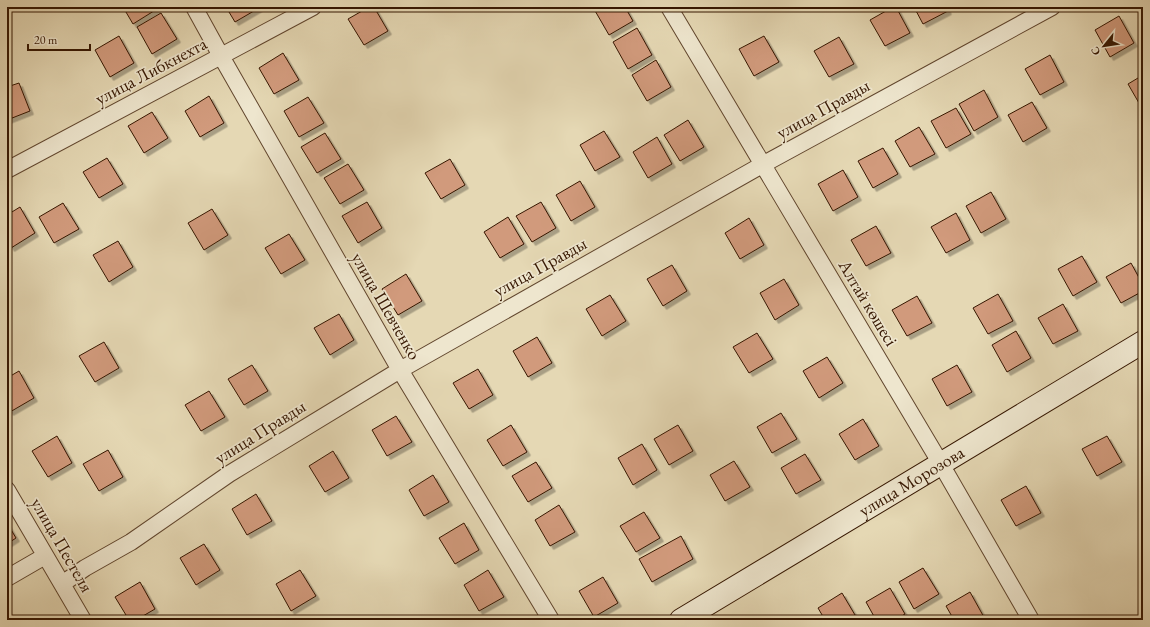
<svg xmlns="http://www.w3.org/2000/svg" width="1150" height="627" viewBox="0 0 1150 627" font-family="'EB Garamond',serif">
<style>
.building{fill:#d19a7b;stroke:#351601;filter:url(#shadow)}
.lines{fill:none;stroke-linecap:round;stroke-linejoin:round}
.street-casing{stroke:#61462e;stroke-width:18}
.secondary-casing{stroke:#351601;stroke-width:24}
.street{stroke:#eee6ce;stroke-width:16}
.secondary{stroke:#eee6ce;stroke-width:22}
.labels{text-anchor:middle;stroke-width:3.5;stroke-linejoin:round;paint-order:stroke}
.street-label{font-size:18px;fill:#351601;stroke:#eee6ce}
</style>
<defs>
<filter id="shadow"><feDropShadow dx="3.5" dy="3.5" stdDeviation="0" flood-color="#0004"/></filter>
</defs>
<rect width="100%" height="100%" fill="#e5d8b4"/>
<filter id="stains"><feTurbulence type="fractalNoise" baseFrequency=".005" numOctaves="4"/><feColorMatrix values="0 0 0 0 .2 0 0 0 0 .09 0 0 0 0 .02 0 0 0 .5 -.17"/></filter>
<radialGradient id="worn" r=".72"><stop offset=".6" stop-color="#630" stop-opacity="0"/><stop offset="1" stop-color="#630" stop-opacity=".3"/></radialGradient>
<path class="building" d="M123 7H156L157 9 133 24Z
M226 7H259V8L235 22Z
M369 7H374L388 31 364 45 348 19Z
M597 7H625L633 21 609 35 594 9Z
M893 7H896L910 33 885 46 870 20Z
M914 7H946L948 11 923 24Z
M161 13 177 39 152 54 137 27Z
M1119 16 1134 43 1110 57 1095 30Z
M637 28 652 55 628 69 613 42Z
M119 36 134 63 110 77 95 50Z
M764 36 779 62 754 76 739 49Z
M839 37 854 64 829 77 814 51Z
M283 53 299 80 274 94 259 68Z
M1050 55 1064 82 1040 95 1025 69Z
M656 60 671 87 647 101 632 75Z
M1143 75V110L1128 84Z
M19 83 30 111 7 120V87Z
M984 90 998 117 974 131 959 104Z
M209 96 224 123 200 137 185 111Z
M308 97 324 123 299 137 284 111Z
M1032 102 1047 128 1023 142 1008 115Z
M956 108 971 134 946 148 931 121Z
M152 112 168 138 144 153 128 126Z
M688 120 704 147 680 161 664 135Z
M919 127 935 154 910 167 895 141Z
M604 131 620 157 595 171 580 145Z
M325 133 341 159 317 173 301 147Z
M657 137 672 164 648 178 633 152Z
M883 148 898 174 873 188 858 161Z
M107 158 123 184 99 198 83 172Z
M450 159 465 185 441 199 425 173Z
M348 164 364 190 340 204 324 178Z
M843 170 858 197 833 211 818 184Z
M580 181 595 207 571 221 556 195Z
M991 192 1006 219 981 233 966 206Z
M367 202 382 228 358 243 342 216Z
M541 202 556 228 532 242 516 216Z
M63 203 79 229 54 243 39 217Z
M20 207 35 233 11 248 7 241V215Z
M212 209 228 235 204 250 188 223Z
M956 213 970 240 946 253 931 227Z
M508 217 524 244 500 258 484 232Z
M749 218 764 245 740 259 725 233Z
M876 226 891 253 866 266 851 240Z
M289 234 305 260 281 274 265 248Z
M118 241 133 267 109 282 93 255Z
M1082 256 1097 282 1073 296 1058 269Z
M1131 263 1143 285V291L1121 303 1106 277Z
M672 265 687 291 663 306 647 279Z
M406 274 422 301 398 315 382 289Z
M784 279 799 305 775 320 760 293Z
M998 294 1013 321 988 334 973 308Z
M610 295 626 321 602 336 586 309Z
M917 296 932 323 907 336 892 310Z
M1063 304 1078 331 1053 344 1038 318Z
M339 314 354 340 330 355 314 328Z
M1016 331 1031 358 1007 372 992 345Z
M757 333 773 359 749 373 733 347Z
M537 337 552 363 528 377 513 351Z
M104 342 119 368 95 382 79 356Z
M827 357 843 383 819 398 803 371Z
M252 365 268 391 244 405 228 379Z
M957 365 972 392 947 406 932 379Z
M478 369 493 395 469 409 453 383Z
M19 371 34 398 10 412 7 407V378Z
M209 391 225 417 201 431 185 405Z
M781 413 797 439 772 453 757 427Z
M396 416 412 442 387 456 372 430Z
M863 419 879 446 855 460 839 434Z
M511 425 527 452 503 466 487 440Z
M678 425 693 451 669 465 654 439Z
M57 436 72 463 48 477 32 451Z
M1107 436 1122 462 1097 476 1082 449Z
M642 444 657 470 633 485 618 458Z
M108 450 123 477 99 491 83 464Z
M333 451 349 478 325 492 309 466Z
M805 454 821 480 796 494 781 468Z
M734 461 750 487 725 501 710 475Z
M536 462 552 488 528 502 512 476Z
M433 475 449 502 424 516 409 490Z
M1026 486 1041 513 1016 526 1001 500Z
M256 494 272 521 247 535 232 509Z
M559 505 575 532 550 546 535 520Z
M644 512 660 538 636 552 620 526Z
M7 523 16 538 7 544Z
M464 523 479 550 455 564 439 538Z
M681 536 693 559 652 582 639 559Z
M204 544 220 570 196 585 180 558Z
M923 568 939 594 914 609 899 582Z
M300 570 316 596 291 611 276 584Z
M488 570 504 597 479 611 464 585Z
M603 577 618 603 594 617 579 591Z
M140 582 155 609 136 620H129L115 597Z
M890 588 905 614 895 620H876L866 602Z
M970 592 985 619 983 620H954L946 606Z
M842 593 858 620H825L818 608Z"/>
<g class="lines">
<g class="street-casing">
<path id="street" d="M194 7 221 56 400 370 551 620
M669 7 941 464 1031 620
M7 170 313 7
M7 490 83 620
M7 578 45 556
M62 584 85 568 131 542 229 474 400 370 762 165 1052 7"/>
</g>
<g class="secondary-casing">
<g id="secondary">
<path id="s1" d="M681 620 1143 342"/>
</g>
</g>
<use href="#street" class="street"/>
<use href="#secondary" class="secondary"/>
</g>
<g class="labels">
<g class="street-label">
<text transform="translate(151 71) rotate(-28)" y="6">улица Либкнехта</text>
<text transform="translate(823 109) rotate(-29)" y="6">улица Правды</text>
<text transform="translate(540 267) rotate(-29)" y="6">улица Правды</text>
<text transform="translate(868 303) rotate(59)" y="6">Алтай көшесі</text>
<text transform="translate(386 306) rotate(60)" y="6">улица Шевченко</text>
<text transform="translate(260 432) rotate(-32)" y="6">улица Правды</text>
<text dy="6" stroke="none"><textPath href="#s1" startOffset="269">улица Морозова</textPath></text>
<text transform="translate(62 545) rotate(60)" y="6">улица Пестеля</text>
</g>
</g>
<rect width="1150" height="627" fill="none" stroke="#e5d8b4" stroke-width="24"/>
<rect x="8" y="8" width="1134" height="611" fill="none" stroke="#351601" stroke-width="2"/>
<rect x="12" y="12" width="1126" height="603" fill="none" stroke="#351601"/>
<g transform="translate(1104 46) rotate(240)" stroke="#eee6ce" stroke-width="3" paint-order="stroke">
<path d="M0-3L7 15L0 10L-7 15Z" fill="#351601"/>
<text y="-6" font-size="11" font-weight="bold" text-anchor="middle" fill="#351601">С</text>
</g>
<path d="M28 44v6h62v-6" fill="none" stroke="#351601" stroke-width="2"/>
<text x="34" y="44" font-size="12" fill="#351601" stroke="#eee6ce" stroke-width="3" paint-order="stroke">20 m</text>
<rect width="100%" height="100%" filter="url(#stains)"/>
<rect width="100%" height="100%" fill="url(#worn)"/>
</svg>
